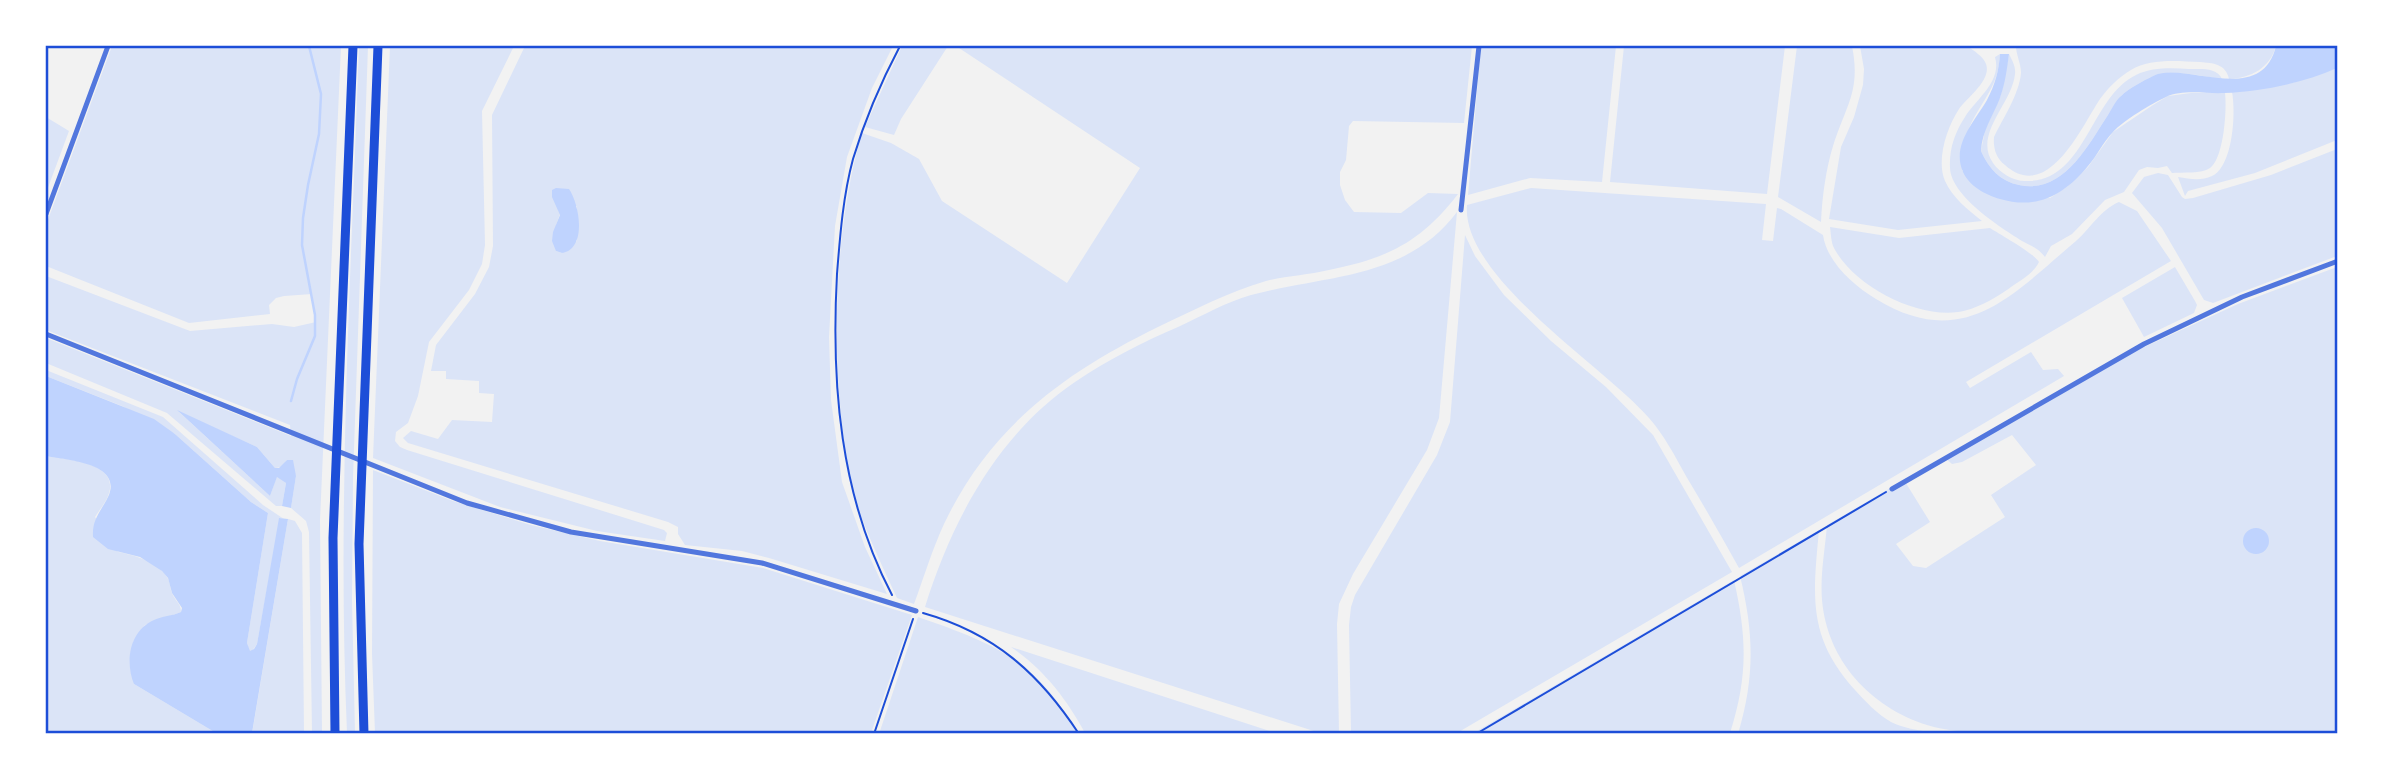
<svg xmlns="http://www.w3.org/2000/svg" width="2383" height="779" viewBox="0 0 2383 779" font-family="Mulish,sans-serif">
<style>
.green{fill:#dbe4f7;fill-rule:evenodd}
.water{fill:#bfd3fe}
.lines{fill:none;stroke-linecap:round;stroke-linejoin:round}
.stream{stroke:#bfd3fe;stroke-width:2.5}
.path{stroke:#1d4ed8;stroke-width:2}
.minor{stroke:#5277de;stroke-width:5}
.motorway{stroke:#1d4ed8;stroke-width:9}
.neatline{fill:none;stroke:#1d4ed8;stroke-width:2.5}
</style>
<rect width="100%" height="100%" fill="#f2f2f2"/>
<path class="green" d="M112 46H341L320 520 322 733H312L309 532 306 521 291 508 296 476 287 460 282 467 275 468 257 447 179 412 270 496 277 476 286 483 282 506H276L167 413 46 363V338L291 436 290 425 46 330V276L190 331 272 324 294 327 316 322 312 294 284 296 276 298 269 305 270 314 189 323 46 266V225Z
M359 46H368L353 478 352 600 355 734 347 733C337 504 351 275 359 46Z
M390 46H514L482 111 485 245 482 264 469 290 429 342 418 396 408 423 396 432 395 441 400 447 407 450 664 530 667 533 665 541 597 531 500 507 373 458Z
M525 46H893L872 88 847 157 835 226 829 337 831 400 842 482 865 547 887 594 769 558 742 551 685 545 678 534V527L668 522 408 443 403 438 411 431 438 439 452 420 492 422 494 394 479 393V381L446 379V371H431L436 345 475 294 489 267 493 246 492 115ZM577 206V241L562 253 556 251V225L560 214 558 210Z
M902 46H948L901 119 894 135 865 127Z
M956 46H1472L1464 123 1353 121 1349 126 1346 160 1340 172V185L1345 200 1354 212 1401 213 1428 193 1458 194C1421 242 1388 258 1329 270 1308 275 1286 276 1266 281 1228 292 1194 310 1158 327 1064 373 990 427 944 524 932 550 924 577 914 604L897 598C879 559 860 520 849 479 844 458 843 436 841 415 832 328 837 217 862 133L891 143 919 159 942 201 1067 283 1140 168Z
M1481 46H1616L1602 182 1530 178 1468 195Z
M1624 46H1785L1767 194 1610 182Z
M1797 46H1852C1861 91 1846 105 1833 146 1826 169 1822 197 1821 222L1778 197Z
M1860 46H1967C1973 50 1984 57 1986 64 1992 80 1967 98 1959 109 1947 127 1936 160 1945 181 1952 197 1968 210 1982 221L1898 230 1829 219 1841 147 1854 117 1863 85 1864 69Z
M2016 46H2276C2270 68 2251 78 2229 79 2226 64 2213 63 2200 62 2178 61 2150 58 2131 70 2119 77 2108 88 2100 99 2082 126 2048 204 2005 165 1996 158 1993 148 1994 137 2003 118 2019 95 2021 73 2021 63 2016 55 2016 46Z
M2000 54C1999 86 1982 100 1970 126 1964 139 1964 157 1962 171L2050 198 2068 186 2088 167 2113 132 2153 105 2168 96 2191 93H2225C2227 109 2224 158 2210 168 2201 174 2183 172 2172 173L2167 166 2158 168 2147 167 2139 170 2124 192 2105 200 2072 234 2051 246 2045 257C2038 248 2033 247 2024 242 2001 228 1951 196 1950 168 1949 149 1955 132 1965 117 1977 98 2002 82 1995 57Z
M2009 54C2012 60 2016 67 2015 74 2012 104 1973 134 1993 163 2000 173 2013 181 2025 181 2086 183 2089 98 2136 75 2152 67 2172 68 2189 69 2201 69 2217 67 2222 79 2205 77 2168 68 2153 76 2143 81 2129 88 2121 96 2115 102 2111 111 2106 118 2086 149 2062 194 2019 185 2000 181 1989 169 1981 151L1985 130 2001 95Z
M2337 68V140L2255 173 2188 191 2185 196 2178 177C2190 179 2201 181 2212 176 2233 166 2236 113 2232 92L2292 83Z
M46 117 69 131 46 193Z
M2337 149V256L2213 303 2204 300 2162 228 2132 193 2144 177 2158 173 2168 175 2182 197 2185 199 2193 198 2271 175Z
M1531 188 1766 204 1762 240 1773 241 1777 208 1781 209 1823 235C1827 262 1853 285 1876 299 1964 353 2013 294 2076 241 2091 228 2100 210 2119 202L2137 211 2171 261 1966 382 1970 388 2031 352 2043 370 2058 369 2064 376 1739 568C1722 537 1704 506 1686 476 1675 456 1664 435 1649 418 1605 367 1461 277 1467 205Z
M1457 212 1439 418 1427 450 1353 574 1339 604 1337 624 1339 733H1320L925 607C952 520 998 434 1075 382 1107 360 1143 342 1178 327 1202 316 1226 302 1251 295 1325 275 1406 280 1457 212Z
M1830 227 1899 238 1990 228C2001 235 2035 254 2039 262 2034 273 2021 280 2011 287 1998 297 1975 310 1958 312 1916 318 1854 286 1834 248 1831 242 1831 234 1830 227Z
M1465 235 1475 256 1504 295 1551 341 1606 387 1653 435 1732 572 1457 733H1351L1349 625 1351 607 1355 595 1437 455 1450 422Z
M2175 267 2195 301 2197 305 2194 313 2144 337 2122 298Z
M2337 267V733L1985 734C1966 731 1945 731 1927 725 1870 707 1827 660 1822 600 1820 575 1825 550 1827 525L1904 480 1930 522 1896 544 1913 566 1926 568 2005 517 1991 495 2036 465 2012 435 1962 462 1952 464 1944 457 2105 365 2238 304Z
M46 370 163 417 263 505 284 519 280 518 257 644 252 651H249L247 643 268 513 251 502 175 434 122 406 46 376Z
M46 456C65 459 119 462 109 493 107 501 100 509 95 517L118 552C134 555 158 562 167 577 170 581 170 588 172 593 175 601 181 603 181 612L145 625 133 642 134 684 216 733H46Z
M373 470 453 501 531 525 600 541 763 568 912 615 871 733H375L372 654Z
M288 519 295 521 302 533 304 733 252 734Z
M1819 530C1813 596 1807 637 1855 690 1865 701 1877 714 1891 722 1902 728 1919 730 1932 733L1738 734C1755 677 1754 633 1740 576Z
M1734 580C1747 638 1748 676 1730 733L1472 734Z
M918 617C993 643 1037 660 1077 733L879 734Z
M1011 647 1276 733H1085C1066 698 1044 670 1011 647Z"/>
<path class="water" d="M2276 46H2337V68C2303 83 2261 92 2224 93 2206 94 2183 89 2166 97 2151 104 2124 120 2113 132 2103 142 2097 156 2088 166 2064 195 2037 210 2000 199 1986 195 1969 186 1963 172 1951 145 1975 121 1987 100 1995 85 1999 70 2000 54H2009C2007 69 2005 84 2000 98 1993 116 1982 131 1981 151 1989 169 2000 181 2019 185 2062 194 2086 149 2106 118 2111 111 2115 101 2121 96 2129 88 2143 81 2153 76 2184 60 2261 108 2276 46Z
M556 188 569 189C580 205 587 249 562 253L556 251 552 241 553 232 560 215 552 197V190Z
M46 376 154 419 175 434 251 502 268 513 247 643 250 651 254 649 257 644 279 518 288 519 252 733H216L134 684C125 662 129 631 154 620 162 616 172 616 181 612L182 608 172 593 168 578 162 571 140 557 108 549 93 537C92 519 100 513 108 497 124 463 66 460 46 456Z
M177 410 257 447 275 468H279L287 460H293L296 476 291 508 282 506 286 483 277 477 270 496Z
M2243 541a13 13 0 1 1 26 0a13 13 0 1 1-26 0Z"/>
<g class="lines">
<path class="stream" d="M291 401 297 379 315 336V315L302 245 303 218 308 185 319 134 321 94 309 46"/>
<path class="path" d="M892 595C840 496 831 384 837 274 840 236 843 196 853 159 865 119 881 82 900 46
M923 613C994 633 1039 673 1079 734
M874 734 913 619
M1476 734 1886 492"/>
<path class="minor" d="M1461 210 1479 46
M46 214 108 46
M46 334 467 503 571 532 762 563 916 611
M1892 489 2144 344 2242 297 2338 261"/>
<path class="motorway" d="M335 734 333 538 353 46
M364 734 359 544 378 46"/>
</g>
<rect width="2383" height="779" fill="none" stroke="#ffffff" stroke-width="94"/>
<rect x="47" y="47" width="2289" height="685" class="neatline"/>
</svg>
